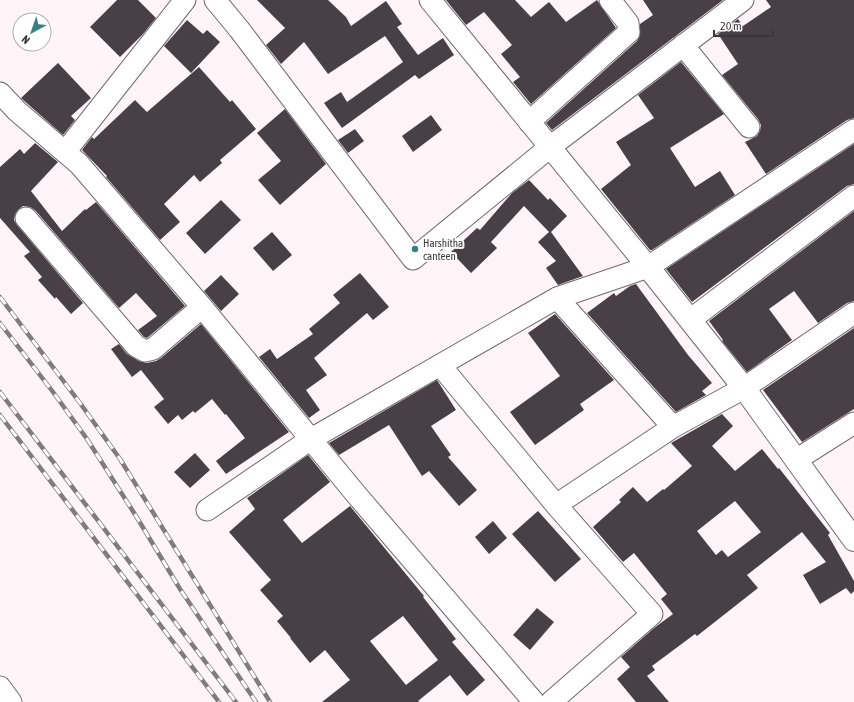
<svg xmlns="http://www.w3.org/2000/svg" width="854" height="702" viewBox="0 0 854 702" font-family="'Asap Condensed',sans-serif">
<style>
.building{fill:#484044;fill-rule:evenodd}
.lines{fill:none;stroke-linecap:round;stroke-linejoin:round}
.minor-casing{stroke:#71696d;stroke-width:23}
.tertiary-casing{stroke:#71696d;stroke-width:24}
.minor{stroke:#fff;stroke-width:21}
.tertiary{stroke:#fff;stroke-width:22}
.rail-casing{stroke:#827b7e;stroke-width:4.5}
.rail{stroke:#fff;stroke-width:3;stroke-dasharray:9;stroke-linecap:butt}
.poi-dot{fill:#388082;stroke:#fff;stroke-width:1.5}
.labels{text-anchor:middle;stroke-width:4;stroke-linejoin:round;paint-order:stroke}
.poi-label{font-size:11px;fill:#3c383a;stroke:#fff;text-anchor:start}
</style>
<rect width="100%" height="100%" fill="#fff5f9"/>
<path class="building" d="M117 0H138L156 18 143 34 120 57 90 27Z
M257 0H328L346 17 351 26 386 1 402 24 397 27 418 55 443 38 454 55 419 79 415 75 342 128 324 103 341 92 347 102 403 62 385 36 328 74 304 42 281 64 266 45 285 28Z
M446 0H515L531 17 549 2 566 22 597 0 616 28 531 104 513 82 520 77 501 54 512 45 484 12 466 25Z
M643 0H723L552 130 546 123 637 41 640 36V24L653 15Z
M766 0H854V118L847 120 766 174 745 142 757 136 760 131 761 125 758 119 722 75 738 64 718 34 738 19 743 26 771 7Z
M187 20 203 34 207 30 220 42 191 73 164 46Z
M681 62 724 114 670 148 695 187 720 171 735 195 652 250H650L601 189 631 165 616 142 654 118 638 95Z
M58 63 91 98 71 116 75 120 63 135 21 98Z
M199 67 230 102 232 100 256 129 220 160 222 163 200 182 194 175 164 204 180 222 160 240 106 177 107 176 82 150 92 137 94 139 135 100 147 112Z
M285 109 326 164 280 205 258 180 281 161 257 133Z
M431 115 442 130 413 152 402 136Z
M355 129 364 141 348 153 338 140Z
M35 143 58 162 31 191 62 231 85 209 86 210 96 202 185 306 147 338 144 337 138 330 157 316 136 293 119 308 35 210 30 207 23 206 19 209 15 214 14 220 17 225 83 303 71 314 56 297 55 299 38 280 42 277 24 256 30 252 0 218V167L20 149 24 154Z
M854 144V184L847 186 692 302 666 269Z
M529 180 548 200 550 198 567 216 551 232 583 276 558 285 546 268 556 261 538 242 549 232 524 206 491 242 497 248 471 273 451 252 477 228 480 230 512 193Z
M221 200 241 220 205 254 186 233Z
M854 211V301L847 303 818 323 794 291 769 309 792 340 747 372 722 341 723 340 709 321Z
M272 232 292 255 273 271 253 248Z
M360 273 389 307 373 320 367 313 314 358 327 375 306 390 320 410 309 418 259 357 270 349 277 359 313 334 309 329 340 303 333 295Z
M221 275 239 294 221 311 204 291Z
M636 284 688 355 712 383 702 391 706 395 676 412 587 313 614 293 616 296 630 286Z
M555 314 614 380 580 404 584 410 535 445 510 412 560 376 528 333Z
M201 324 289 432 226 474 216 461 245 438 226 414 225 415 212 399 195 413 193 411 182 420 178 415 168 424 154 407 164 399 141 370 132 377 111 349 119 344 127 354 139 361 147 363 156 361 161 358Z
M854 328V409L802 442 763 390Z
M437 380 456 410 431 426 451 455 448 457 477 490 459 506 429 471 422 476 389 425 339 455 329 443Z
M722 414 733 426 712 446 735 471 762 449 778 469 779 468 830 533 828 535 854 581V591L851 594 846 588 820 604 803 575 826 562 802 532 747 575 758 588 697 636 695 634 652 666 655 670 647 676 669 702H636L617 679 630 667 621 657 654 628 673 614 661 599 667 594 634 553 623 562 593 527 621 502 619 500 633 487 647 502 663 489 664 490 692 466 671 443ZM735 501 761 532 728 557 722 550 716 555 697 531Z
M195 453 210 470 190 488 174 472Z
M308 455 330 482 283 520 302 543 350 506 424 596 423 597 456 639 452 642 485 680 467 696 450 675 418 701 420 702H322L350 680 325 650 310 663 290 638H291L277 621 283 616 260 590 271 580 229 532 255 509 247 498ZM403 616 438 660 406 685 370 641Z
M538 511 581 559 555 582 512 534Z
M493 521 507 538 489 554 475 537Z
M537 608 554 622 530 650 513 635Z"/>
<g class="lines">
<g class="minor-casing">
<path id="minor" d="M215 0 239 29 413 259 550 147 743 0
M430 0 648 267
M683 45 749 127
M0 93 17 111 79 164 202 307 355 493 534 702
M529 122 629 32 628 23 610 0
M65 152 185 0
M26 218 136 346 145 351 153 349 202 307
M557 298 673 427
M690 320 854 196
M440 365 556 505 652 614 551 702
M796 460 854 423
M556 505 673 427 744 388 854 313
M207 510 311 439 557 298 648 267 854 130
M0 687 11 702"/>
</g>
<g class="tertiary-casing">
<path id="tertiary" d="M648 267 744 388 854 540"/>
</g>
<use href="#minor" class="minor"/>
<use href="#tertiary" class="tertiary"/>
<g class="rail-casing">
<path id="rail" d="M0 297 80 403 120 459 270 702
M0 323 53 392 87 439 136 516 180 589 256 702
M0 392 236 702
M0 415 219 702"/>
</g>
<use href="#rail" class="rail"/>
</g>
<circle class="poi-dot" cx="415" cy="249" r="4"/>
<g class="labels">
<g class="poi-label">
<text x="423" y="247">Harshitha<tspan x="423" dy="13">canteen</tspan></text>
</g>
</g>
<g transform="translate(32 32) rotate(220)"><circle r="19" fill="#ffffff" stroke="#b1afb0"/>
<path d="M0-3L7 15L0 10L-7 15Z" fill="#388082"/>
<text y="-6" font-size="11" font-weight="bold" text-anchor="middle" fill="#3c383a">N</text>
</g>
<path d="M714 30v6h59v-6" fill="none" stroke="#3c383a" stroke-width="2"/>
<text x="720" y="30" font-size="12" fill="#3c383a" stroke="#ffffff" stroke-width="3" paint-order="stroke">20 m</text>
</svg>
